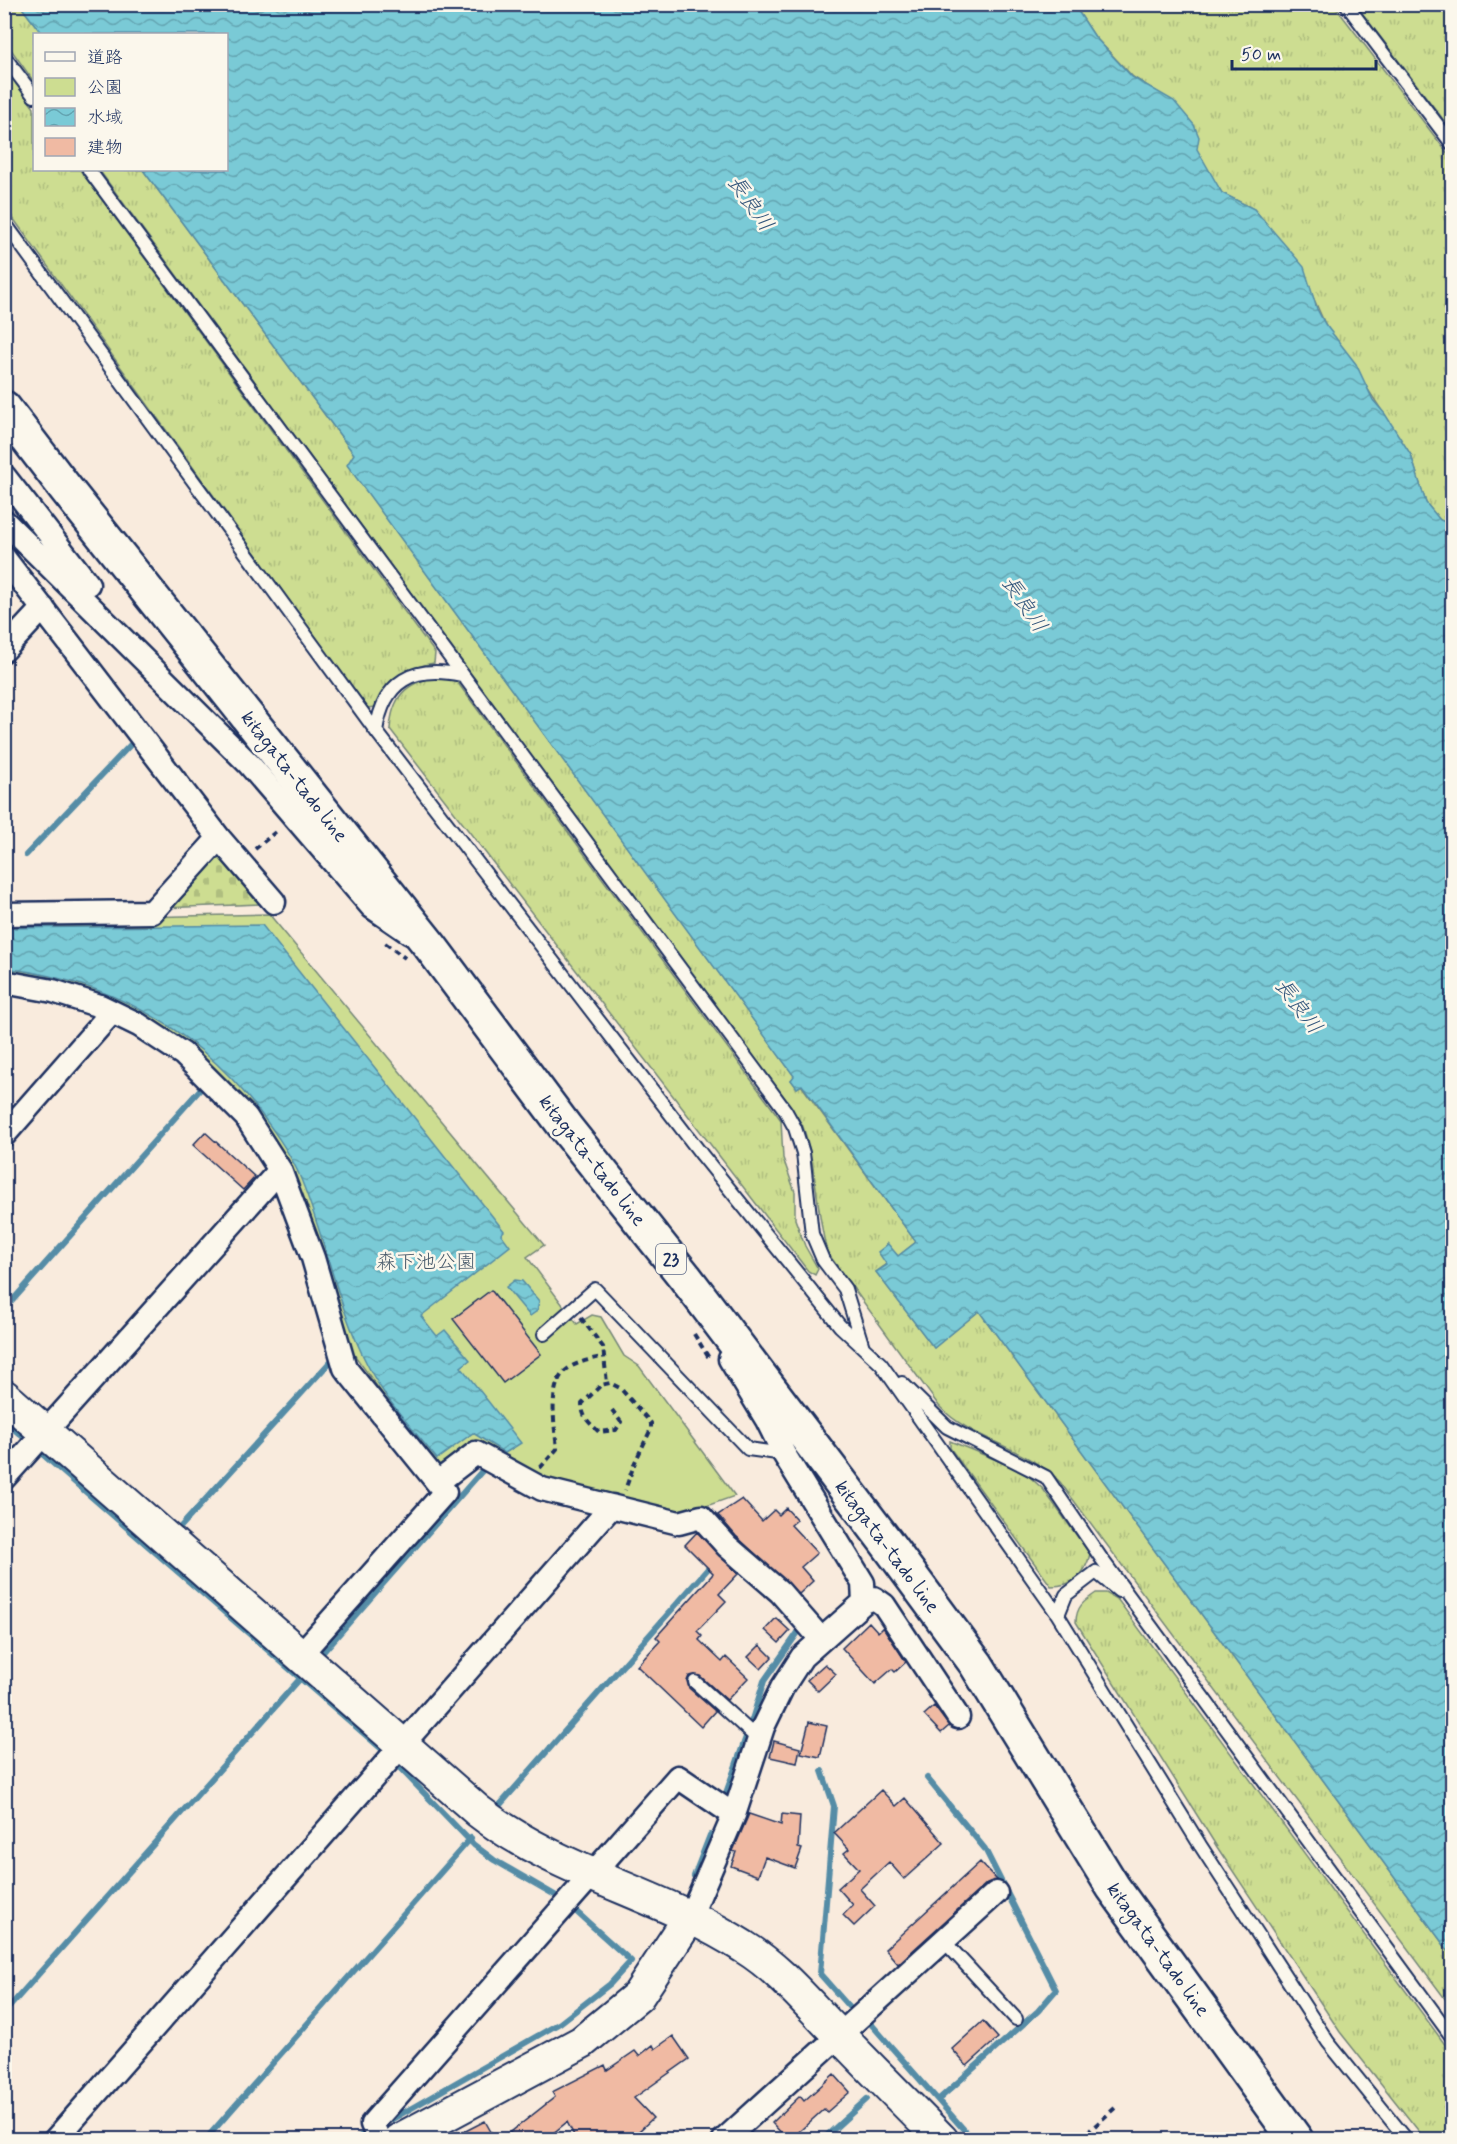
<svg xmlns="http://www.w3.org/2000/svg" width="1457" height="2144" viewBox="0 0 1457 2144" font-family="Mynerve,'Klee One',sans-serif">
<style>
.grass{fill:url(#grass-tufts);stroke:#748678;stroke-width:1.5}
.cemetery{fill:url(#cemetery-stones);stroke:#748678;stroke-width:1.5}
.green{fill:#cddd91;stroke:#748678;stroke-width:1.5}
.water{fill:url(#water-waves);stroke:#548ca6;stroke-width:1.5}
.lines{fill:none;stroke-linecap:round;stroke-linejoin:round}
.stream{stroke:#548ca6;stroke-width:6}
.building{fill:#f0baa3;stroke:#1b2f5e;stroke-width:1.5}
.lane-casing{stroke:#1b2f5e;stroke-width:16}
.street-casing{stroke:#1b2f5e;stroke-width:27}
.secondary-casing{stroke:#1b2f5e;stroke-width:36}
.primary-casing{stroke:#1b2f5e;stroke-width:38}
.path{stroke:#1b2f5e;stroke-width:4;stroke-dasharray:6 4.5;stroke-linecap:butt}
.lane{stroke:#fbf7ec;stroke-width:12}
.street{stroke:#fbf7ec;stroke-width:22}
.secondary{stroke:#fbf7ec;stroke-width:32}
.primary{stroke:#fbf7ec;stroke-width:33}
.labels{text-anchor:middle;stroke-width:5;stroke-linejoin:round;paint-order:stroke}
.shield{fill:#fbf7ec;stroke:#5e6b89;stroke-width:1.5}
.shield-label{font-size:18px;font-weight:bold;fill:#1b2f5e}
.street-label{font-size:20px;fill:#1b2f5e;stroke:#fbf7ec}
.park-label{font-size:20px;fill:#485a6b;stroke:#fbf7ec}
.water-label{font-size:21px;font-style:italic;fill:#33567c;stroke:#fbf7ec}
</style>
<defs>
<pattern id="grass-tufts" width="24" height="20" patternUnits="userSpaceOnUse" patternTransform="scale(1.5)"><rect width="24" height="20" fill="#cddd91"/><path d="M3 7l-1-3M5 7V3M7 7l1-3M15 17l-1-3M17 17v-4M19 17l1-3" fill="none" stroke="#afbe7f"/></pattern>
<pattern id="cemetery-stones" width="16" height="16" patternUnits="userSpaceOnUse" patternTransform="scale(1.5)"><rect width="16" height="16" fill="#cddd91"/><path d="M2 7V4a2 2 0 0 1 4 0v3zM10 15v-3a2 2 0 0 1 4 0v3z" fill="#afbe7f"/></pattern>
<pattern id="water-waves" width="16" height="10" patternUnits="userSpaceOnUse" patternTransform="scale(1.5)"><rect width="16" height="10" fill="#7acad6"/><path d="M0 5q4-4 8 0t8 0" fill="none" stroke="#63a4b1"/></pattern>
</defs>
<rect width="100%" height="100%" fill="#f9ebdd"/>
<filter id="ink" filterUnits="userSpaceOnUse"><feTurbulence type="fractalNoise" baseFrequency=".0167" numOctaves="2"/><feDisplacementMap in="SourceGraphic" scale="12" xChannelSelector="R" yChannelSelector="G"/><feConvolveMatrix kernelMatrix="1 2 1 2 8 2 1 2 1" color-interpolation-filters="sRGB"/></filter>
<g filter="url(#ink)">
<path class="grass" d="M4 5H20L42 34H34V82L5 41Z
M1074 5H1334L1452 159V525L1440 520 1426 503 1411 455 1325 324 1310 290 1269 227 1254 209 1222 193 1159 93 1133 77 1095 37Z
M1356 5H1452V131Z
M4 67 34 108V170H80L435 653 434 663C405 667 389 683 375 707L367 708 5 207Z
M99 170H143L354 454 348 466 795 1077 791 1080 797 1088 801 1085 916 1242 898 1256 887 1244V1264L876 1272 934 1348 979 1311 1452 1956V2008L1060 1482C1027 1447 972 1441 939 1406L827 1252C816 1210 817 1165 802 1124Z
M437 677 455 679 781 1120 783 1158 795 1192V1219L805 1246 818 1269 815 1275 808 1271 390 729C392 698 405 682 437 677Z
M950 1441 1023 1471 1043 1489 1090 1554C1085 1576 1073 1586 1051 1586L950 1448Z
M1096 1593H1106L1118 1600 1452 2054V2139H1425L1340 2032 1217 1847 1076 1622C1076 1607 1084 1601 1096 1593Z"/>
<path class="cemetery" d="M215 850 260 904 163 908Z"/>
<path class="green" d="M269 914 544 1245 527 1257 577 1324 592 1315 601 1317 624 1356 639 1366 735 1496 681 1515 545 1484 473 1442 437 1470 353 1353 309 1226 187 1050 5 975 4 920Z"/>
<path class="water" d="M20 5H1074L1095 37 1132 77 1174 101 1194 125 1199 137 1197 149 1222 193 1254 209 1304 267 1317 309 1325 324 1356 364 1373 400 1385 414 1411 455 1426 503 1440 520 1452 525V1956L979 1311 934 1348 876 1272 887 1265 878 1252 888 1244 898 1256 916 1242 802 1085 797 1088 791 1080 794 1076 347 465 354 454 143 170H226V34H42Z
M262 925 504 1231 501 1234 510 1246 421 1316 437 1336 445 1330 470 1360 461 1367 521 1443 505 1453 473 1433 437 1459C413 1429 384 1399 367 1364 336 1304 325 1234 298 1172 287 1148 271 1127 256 1107 192 1025 107 981 5 968V928Z
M515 1280 522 1281 539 1301 537 1311 530 1316 506 1287Z"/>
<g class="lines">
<path class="stream" d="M26 855 133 742
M4 1310 205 1084
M4 1421 28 1441
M41 1453 384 1751
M175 1533 330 1362
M317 1659 482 1471
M751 1723 764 1681 799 1631
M396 1764 474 1845 494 1860 560 1898
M822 1771 834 1806 820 1974 850 2008
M927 1778 985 1849 1056 1990 1038 2011 938 2100
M726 1793 746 1737
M499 1806 712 1564
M694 1876 710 1835
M4 2013 306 1672
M872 2025 973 2140
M382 2125 560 2023 610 1984 631 1961 571 1907
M205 2140 471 1838
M354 2140 364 2134
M822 2140 867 2099"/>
</g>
<path class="building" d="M205 1132 255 1177 243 1190 193 1145Z
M491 1290 541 1354 503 1383 453 1319Z
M742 1499 762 1521 774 1510 779 1515 786 1508 797 1520 791 1525 817 1553 801 1567 813 1581 799 1594 736 1536 718 1515Z
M697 1532 738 1574 719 1594 726 1601 697 1631 702 1636 699 1640 722 1662 726 1657 748 1678 727 1700 700 1676H689L687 1681 689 1688 715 1711 701 1727 637 1666 660 1641 656 1637 712 1575 713 1573 685 1545Z
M776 1618 790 1631 779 1643 765 1630Z
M869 1622 878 1632 883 1627 906 1662 895 1672 892 1669 875 1684 842 1648Z
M760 1645 772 1657 761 1669 748 1657Z
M825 1664 836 1674 818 1691 807 1680Z
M934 1706 949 1726 941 1733 924 1715Z
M809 1722 827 1726 820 1757 801 1753Z
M774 1741 800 1748 797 1763 770 1757Z
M881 1790 896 1806 905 1798 944 1843 904 1879 889 1862 860 1889 875 1906 854 1926 843 1915 853 1905 838 1888 859 1869 844 1853 849 1849 834 1833Z
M749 1814 781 1825 782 1814 800 1816 798 1848 802 1849 795 1868 765 1857 758 1876 731 1866 736 1852 733 1851Z
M980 1862 997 1880 987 1883 898 1964 885 1949Z
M983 2021 998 2038 967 2066 952 2049Z
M673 2036 689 2059 634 2098 653 2118 638 2132 642 2139H576L567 2122 546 2139H502L555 2097 552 2092 605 2065 607 2070 635 2051 639 2056 653 2045 655 2049Z
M834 2074 850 2092 827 2112 824 2109 791 2139H787L772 2123 800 2096 804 2101Z
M485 2121 495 2139H450Z"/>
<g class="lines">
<g class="lane-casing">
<path id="lane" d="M1346 4 1452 144
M4 56 34 96
M89 170 785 1110 795 1128 803 1153 812 1234 823 1260 845 1289 863 1347
M4 222 376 731 702 1155 840 1326 881 1364 1058 1615
M376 731C384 680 413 665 461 675
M544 1334 595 1289 748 1449 784 1454
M902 1383 947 1427 1046 1477 1101 1558 1452 2037
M1119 1591 1096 1572 1066 1595 1058 1615 1200 1845 1328 2042 1407 2140
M695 1682 759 1740
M943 1940 1016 2019"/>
</g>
<g class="street-casing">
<path id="street" d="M4 476 88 584
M4 521 249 764 372 907 410 933
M4 558 219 838 274 902
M4 650 43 608
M4 914 152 912 219 838
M4 982 53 991 100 1006 139 1025 183 1054 246 1117 280 1170 313 1258 345 1368 445 1492 301 1654
M4 1135 112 1012
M4 1478 280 1170
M438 1482 476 1453 542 1489 679 1523 701 1517 727 1546 780 1592 821 1639
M864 1602 874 1598 884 1605 958 1717
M690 1917 734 1815 763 1727 782 1688 802 1657 864 1602 863 1583 784 1454 767 1420 730 1359
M55 2140 612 1506
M379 2140 372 2124 678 1777 734 1815
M724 2140 996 1893"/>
</g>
<g class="secondary-casing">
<path id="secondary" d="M4 1396 478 1811C558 1873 660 1893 744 1947 780 1969 807 2003 837 2033 871 2069 907 2104 942 2140
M399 2140 582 2042 638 1996 690 1917"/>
</g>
<g class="primary-casing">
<path id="primary" d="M4 408 66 489 431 947 566 1128 685 1277 886 1542 976 1664 1113 1887 1296 2140"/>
</g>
<path class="path" d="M255 849 279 829
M385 943 405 958
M581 1318 603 1347 607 1383
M694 1334 709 1358
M612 1410 621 1422 616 1430 599 1432C590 1423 582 1418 582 1404L601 1385 610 1383 620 1388 651 1423V1429L635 1462 625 1490
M540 1468 557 1449C555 1427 546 1382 569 1368 579 1361 594 1359 605 1356
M1079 2140 1115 2108"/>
<use href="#lane" class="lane"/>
<use href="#street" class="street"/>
<use href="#secondary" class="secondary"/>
<use href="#primary" class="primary"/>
</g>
</g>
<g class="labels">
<rect class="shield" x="656" y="1244" width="30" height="30" rx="4.5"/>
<g class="shield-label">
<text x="671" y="1265">23</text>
</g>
<g class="street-label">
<text transform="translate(295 776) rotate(52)" y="7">kitagata-tado line</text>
<text transform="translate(593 1160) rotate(52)" y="7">kitagata-tado line</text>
<text transform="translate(888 1546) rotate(53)" y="7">kitagata-tado line</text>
<text transform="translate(1159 1949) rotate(54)" y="7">kitagata-tado line</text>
</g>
<g class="park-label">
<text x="426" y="1268">森下池公園</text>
</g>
<g class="water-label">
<text transform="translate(751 203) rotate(55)" y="7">長良川</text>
<text transform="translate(1025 604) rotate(56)" y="7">長良川</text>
<text transform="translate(1299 1006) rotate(53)" y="7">長良川</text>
</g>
</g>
<rect width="1457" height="2144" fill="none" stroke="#fbf7ec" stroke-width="24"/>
<rect x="12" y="12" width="1433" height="2120" fill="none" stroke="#1b2f5e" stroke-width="2" filter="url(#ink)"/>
<rect x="33" y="33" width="195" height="138" fill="#fbf7ec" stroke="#a1a7b3" stroke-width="1.5"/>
<rect x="45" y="52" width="30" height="9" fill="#fbf7ec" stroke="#a1a7b3" stroke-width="1.5"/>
<text x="87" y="63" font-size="18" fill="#1b2f5e">道路</text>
<rect x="45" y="78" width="30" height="18" fill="#cddd91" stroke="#a1a7b3" stroke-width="1.5"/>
<text x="87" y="93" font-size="18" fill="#1b2f5e">公園</text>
<rect x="45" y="108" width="30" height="18" fill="url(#water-waves)" stroke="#a1a7b3" stroke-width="1.5"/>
<text x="87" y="123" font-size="18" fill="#1b2f5e">水域</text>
<rect x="45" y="138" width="30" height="18" fill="#f0baa3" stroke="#a1a7b3" stroke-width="1.5"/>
<text x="87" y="153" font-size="18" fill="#1b2f5e">建物</text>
<path d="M1232 60v9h144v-9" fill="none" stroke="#1b2f5e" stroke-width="3"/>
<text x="1241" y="60" font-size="18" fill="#1b2f5e" stroke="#fbf7ec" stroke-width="4.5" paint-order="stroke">50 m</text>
</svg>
